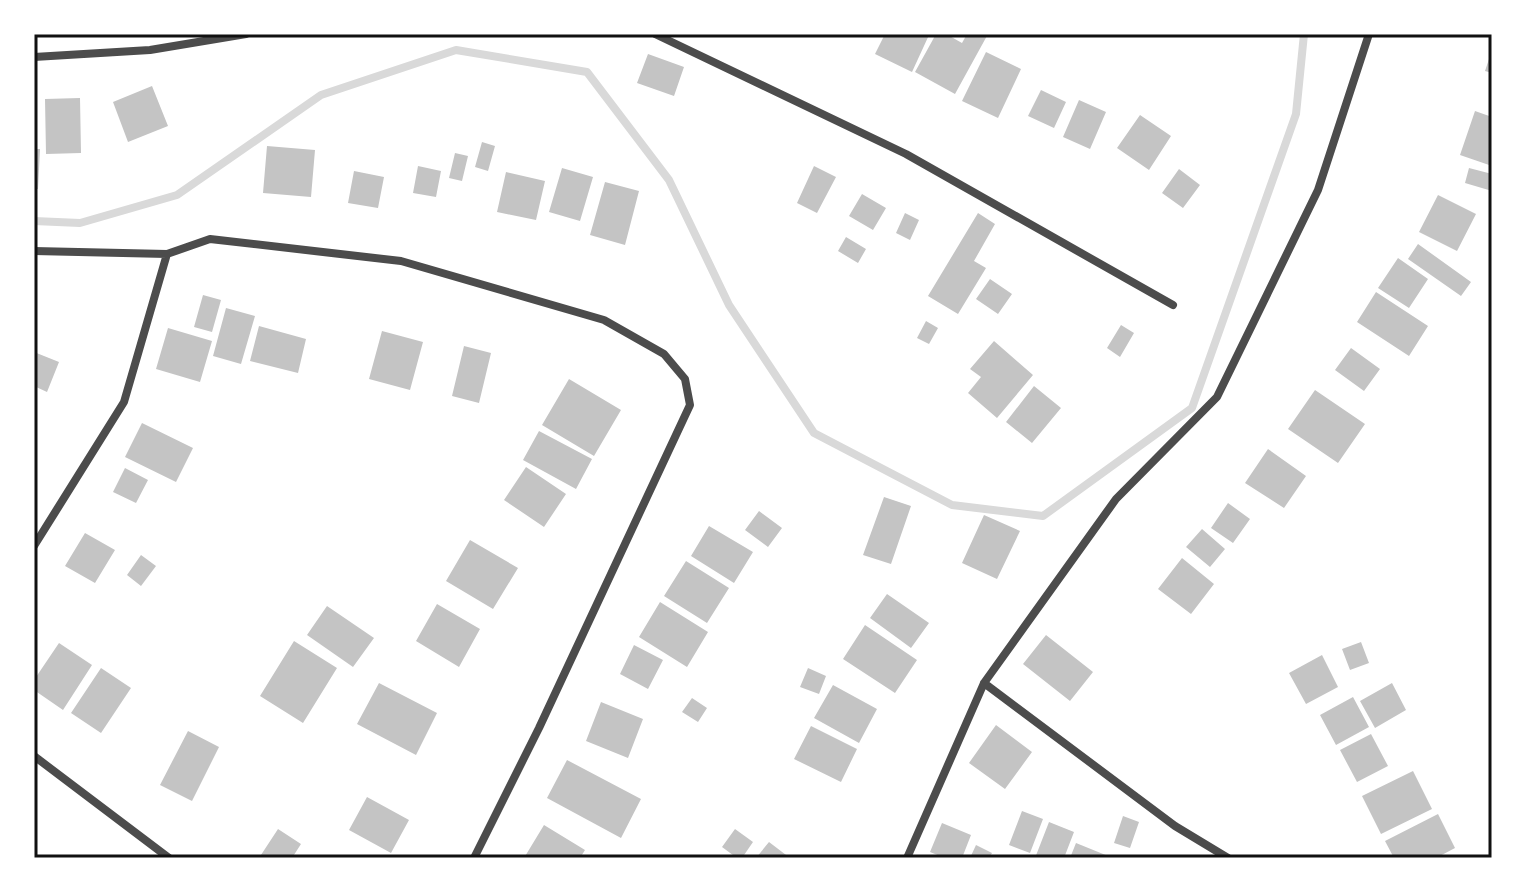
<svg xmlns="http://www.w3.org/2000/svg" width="1526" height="892" viewBox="0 0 1526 892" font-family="'Varela Round',sans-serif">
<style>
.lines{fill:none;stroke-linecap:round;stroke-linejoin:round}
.stream{stroke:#d9d9d9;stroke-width:8}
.building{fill:#c4c4c4}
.minor{stroke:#4c4c4c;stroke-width:8}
.neatline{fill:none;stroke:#111;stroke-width:3}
</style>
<rect width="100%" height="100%" fill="#fff"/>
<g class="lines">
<path class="stream" d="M34 221 80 223 177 195 321 95 456 50 587 72 669 180 729 305 814 433 952 505 1043 516 1192 408 1296 114 1304 34"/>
</g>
<path class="building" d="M885 34 929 35 912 72 875 54Z
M936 34H946L962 43 967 34H988L955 94 915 72Z
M1492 50V73L1485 71Z
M986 52 1021 69 998 118 962 101Z
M648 54 684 67 674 96 637 83Z
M152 86 168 126 128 142 113 102Z
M1041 90 1066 102 1054 128 1028 116Z
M80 98 81 153 46 154 45 99Z
M1079 100 1106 112 1090 149 1063 137Z
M1475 111 1492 117V166L1460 155Z
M1140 115 1171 136 1149 170 1117 148Z
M482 142 495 146 488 171 475 167Z
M267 146 315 150 311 197 263 193Z
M34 149H40L38 189H34Z
M455 153 468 156 462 181 449 178Z
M418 166 441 171 436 197 413 193Z
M814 166 836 177 817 213 797 203Z
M562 168 593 177 580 221 549 212Z
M1469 168 1492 174V191L1465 183Z
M1179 169 1200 185 1183 208 1162 193Z
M354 171 384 177 378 208 348 203Z
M506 172 545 181 536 220 497 212Z
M605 182 639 191 625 245 590 235Z
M862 194 886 208 873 230 849 216Z
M1438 195 1476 214 1457 251 1419 232Z
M905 213 919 220 910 240 896 233Z
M978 213 995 224 974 261 986 268 958 314 928 296Z
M846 237 866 249 858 263 838 251Z
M1418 244 1471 282 1461 296 1408 259Z
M1398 258 1428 279 1409 308 1378 288Z
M990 279 1012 294 998 314 976 299Z
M1376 292 1428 326 1409 356 1357 322Z
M203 295 221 300 212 332 194 327Z
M226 308 255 316 241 364 213 356Z
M926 321 938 328 929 344 917 338Z
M1121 325 1134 333 1120 357 1107 348Z
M259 326 306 339 298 373 250 361Z
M168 328 212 341 200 382 156 369Z
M382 331 423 342 410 390 369 379Z
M994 341 1033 375 997 418 968 393 981 377 970 369Z
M464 346 491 353 479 403 452 396Z
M1351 348 1380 369 1364 391 1335 370Z
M34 352 59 362 47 392 34 386Z
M569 379 621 410 594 456 542 425Z
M1034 386 1061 408 1032 443 1006 422Z
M1315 390 1365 424 1338 463 1288 429Z
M142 423 193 448 176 482 125 457Z
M539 431 592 459 576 489 523 460Z
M1268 449 1306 476 1284 508 1245 483Z
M526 467 566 494 544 527 504 500Z
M125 468 148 480 136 503 113 492Z
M884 497 911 506 891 564 863 555Z
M1228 503 1250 519 1233 543 1211 528Z
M759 511 782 528 768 547 745 530Z
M984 515 1020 531 997 579 962 563Z
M709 526 753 552 734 583 691 556Z
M1202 529 1225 549 1210 567 1186 547Z
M85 533 115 550 95 583 65 566Z
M470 540 518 568 493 609 446 581Z
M141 555 156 566 141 586 127 575Z
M1182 558 1214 584 1191 614 1158 589Z
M686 561 729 588 707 623 664 596Z
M887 594 929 623 911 648 870 618Z
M660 602 708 632 687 667 639 637Z
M437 604 480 629 459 667 416 641Z
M327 606 374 638 353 667 307 635Z
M865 625 917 660 895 693 843 659Z
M1046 635 1093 672 1070 701 1023 664Z
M294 641 337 668 303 723 260 696Z
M1361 642 1369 663 1350 670 1342 649Z
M59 643 92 665 63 710 34 690V680Z
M634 645 663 660 648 689 620 674Z
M1322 655 1338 687 1306 704 1289 673Z
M101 668 131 688 101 733 71 713Z
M808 668 826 676 819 694 800 687Z
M379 683 437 713 416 755 357 724Z
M1392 683 1406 710 1375 728 1360 701Z
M833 685 877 709 859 743 814 718Z
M1353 697 1369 727 1336 745 1320 715Z
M692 698 707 708 698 722 682 712Z
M601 702 643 719 628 758 586 741Z
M996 725 1032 752 1005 789 969 763Z
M811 726 857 749 841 782 794 759Z
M188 731 219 747 192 801 160 785Z
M1371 734 1388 766 1357 782 1340 750Z
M567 760 641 799 621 838 547 798Z
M1413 771 1432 809 1381 834 1362 796Z
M367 797 409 820 391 853 349 830Z
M1022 811 1043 819 1030 853 1009 845Z
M1438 814 1455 848 1436 858H1394L1385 841Z
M1123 816 1139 822 1130 848 1114 843Z
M1049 822 1074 832 1064 858H1035Z
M942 823 971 835 962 858H945L930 852Z
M544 825 585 850 580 858H524Z
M278 829 301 844 292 858H259Z
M735 829 753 842 742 858H737L722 847Z
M769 842 790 858H756Z
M1076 843 1113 858H1070Z
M976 845 992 853 989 858H970Z"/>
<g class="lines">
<path class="minor" d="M655 34 906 154 1173 305
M34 57 150 50 246 34
M34 251 167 254 210 239 401 261 604 320 664 354 685 379 690 405 539 728 474 858
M34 546 124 402 167 254
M984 683 1175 826 1228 858
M34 756 169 858
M907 858 984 683 1116 499 1217 397 1318 190 1369 34"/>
</g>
<rect width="1526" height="892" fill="none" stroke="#ffffff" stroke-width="72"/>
<rect x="36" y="36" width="1454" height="820" class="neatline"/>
</svg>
